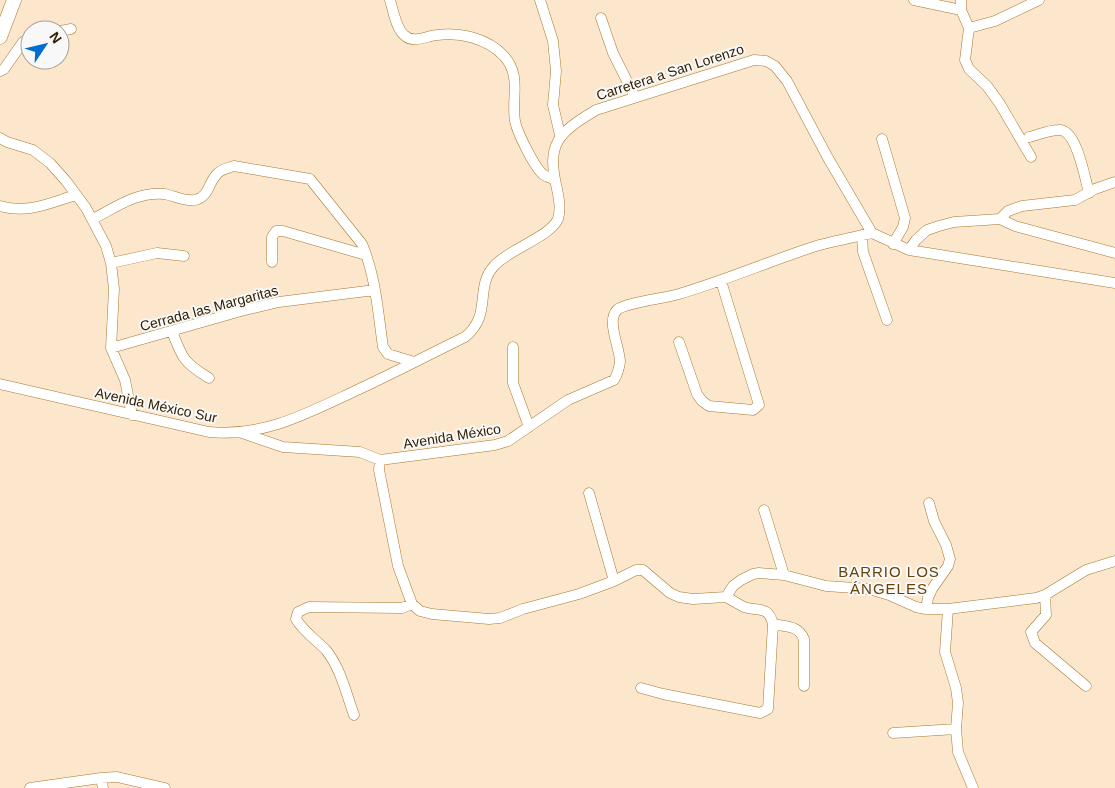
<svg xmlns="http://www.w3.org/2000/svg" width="1115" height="788" viewBox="0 0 1115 788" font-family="Helvetica,sans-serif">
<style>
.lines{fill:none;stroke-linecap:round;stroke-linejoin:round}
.minor-casing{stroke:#a67830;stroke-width:11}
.major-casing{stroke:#a67830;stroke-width:15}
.minor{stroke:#fff;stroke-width:10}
.major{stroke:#fff;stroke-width:14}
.labels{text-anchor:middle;stroke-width:4;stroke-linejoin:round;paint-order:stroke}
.street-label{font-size:14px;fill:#332002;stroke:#f8f8f8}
.neighbourhood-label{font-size:15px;letter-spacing:1px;fill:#664407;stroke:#f8f8f8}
</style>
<rect width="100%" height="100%" fill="#fce7cc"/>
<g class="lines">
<g class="minor-casing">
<path id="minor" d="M390 0C393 10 396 28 404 35 413 44 426 36 437 35 460 32 487 38 504 56 522 76 511 98 515 121 517 132 535 169 544 175 547 177 551 178 554 179
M540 0 553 41 556 71 553 105 560 135
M914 0 961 10
M961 0V10L969 28 965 60 969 69 987 86 1000 104 1031 157
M601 18 613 53 635 97
M969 28 995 21 1039 0
M60 31 71 29
M0 71 4 69 23 42 30 38
M1029 137C1038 135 1049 130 1059 130 1077 129 1085 179 1089 193
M0 138 7 142 33 150 50 163 66 181 86 208 106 246 111 263 114 289 111 348 125 380 132 415
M882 139 905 218 903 227 893 244
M0 206C29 214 49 203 76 195
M93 219C116 207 138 191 165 194 174 196 186 202 195 200 209 197 208 183 217 174 221 169 228 168 234 166L310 179 362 244C376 277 378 313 383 347L388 354 414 362
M1000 219 1015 226 1115 253
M862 235 863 252 887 320
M909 250 916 240 927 230 939 226 954 222 1000 219 1008 211 1022 206 1075 200 1095 189 1115 182
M272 262V237L276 231H283L366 255
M111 263 157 253 184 256
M172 331C182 358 184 363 209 378
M679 342 697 394 702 401 709 406 753 410 759 405 721 281
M513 347V383L529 427
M111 348 241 311 279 302 375 290
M0 384 209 432C264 437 306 414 355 391 392 374 428 355 465 337 493 314 474 288 494 266 509 249 550 237 558 219 561 209 559 199 557 189 546 143 558 133 596 110L754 60 766 61 775 66 787 81 828 158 872 233 909 250 1115 283
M242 433 283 447 360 452 380 460 495 445 508 441 568 400 614 380C617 375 619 369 620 362 620 348 606 321 617 310 624 303 666 298 679 294 726 280 770 261 816 246 835 241 854 237 872 233
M380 460 379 470 398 566 412 604 420 611 432 614 489 619 500 618 523 609 579 594 614 581 636 570H643L670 593 679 597 693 599 726 597 733 586 741 580 753 574 759 573 784 575 826 586 869 589 889 595 916 607 926 609H948L1036 598 1045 595 1086 570 1115 561
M589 493 614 581
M764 510 784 575
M1045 595 1046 615 1031 632 1035 643 1086 686
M926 609 928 598 932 589 948 566 950 559 946 545 934 521 929 503
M948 609 945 652 956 688 958 703 956 729 958 752 973 788
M773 624C787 627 798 625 804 639V686
M641 688 663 694 760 713 768 709 773 624C768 605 759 612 744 607 738 604 732 600 726 597
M354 715C346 693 341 669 326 650 316 640 303 631 296 619L298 612 309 607 402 608 412 604
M893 733 956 729
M101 778 103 788
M30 788 101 778 117 777 165 788"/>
</g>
<g class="major-casing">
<path id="major" d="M0 37 14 0"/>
</g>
<use href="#minor" class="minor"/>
<use href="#major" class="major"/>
</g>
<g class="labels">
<g class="street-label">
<text transform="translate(670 72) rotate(-18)" y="5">Carretera a San Lorenzo</text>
<text transform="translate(209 308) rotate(-15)" y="5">Cerrada las Margaritas</text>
<text transform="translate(156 405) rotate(12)" y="5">Avenida México Sur</text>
<text transform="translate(452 436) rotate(-9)" y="5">Avenida México</text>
</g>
<g class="neighbourhood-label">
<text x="889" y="577">BARRIO LOS<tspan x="889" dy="17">ÁNGELES</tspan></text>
</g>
</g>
<g transform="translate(45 45) rotate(55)"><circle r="24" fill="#f8f8f8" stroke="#a9a296"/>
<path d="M0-4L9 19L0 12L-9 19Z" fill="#006dd4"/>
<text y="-8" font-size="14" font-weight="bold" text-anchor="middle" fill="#332002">N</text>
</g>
</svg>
